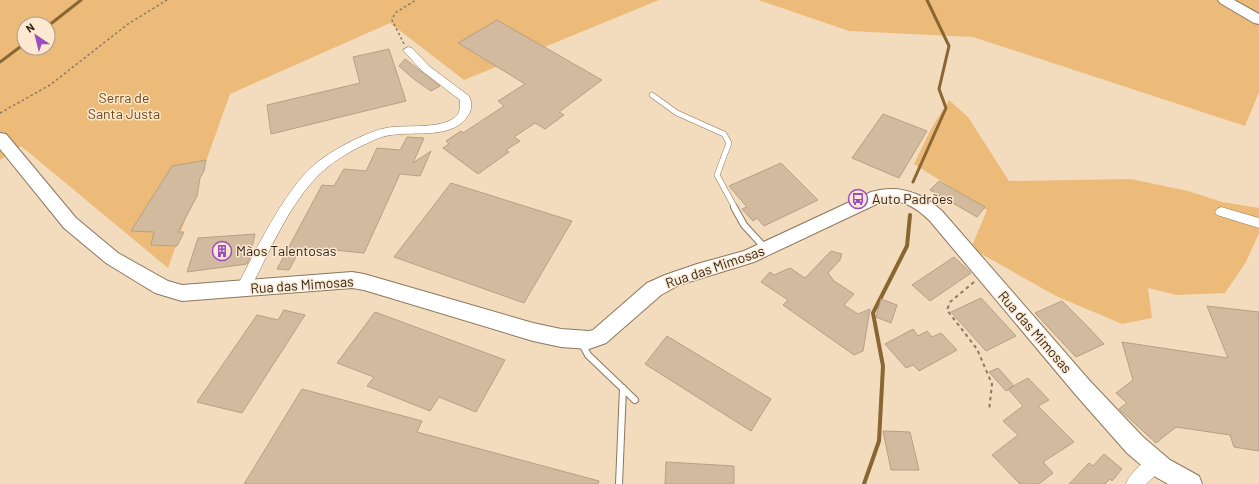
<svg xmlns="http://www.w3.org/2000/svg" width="1259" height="484" viewBox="0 0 1259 484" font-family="Barlow,sans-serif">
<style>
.green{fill:#edbb79;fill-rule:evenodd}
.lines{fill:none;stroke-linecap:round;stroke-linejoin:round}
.stream-far1{stroke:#8a6632;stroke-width:3}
.stream{stroke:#8a6632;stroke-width:4}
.building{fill:#d1ba9d;stroke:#b6a083}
.lane-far1-casing{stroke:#8c775c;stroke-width:6}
.lane-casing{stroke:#8c775c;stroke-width:8}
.street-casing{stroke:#8c775c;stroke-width:1}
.secondary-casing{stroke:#8c775c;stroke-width:2}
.path-far1{stroke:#897965;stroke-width:1.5;stroke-dasharray:2.5 2.5;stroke-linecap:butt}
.path{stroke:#897965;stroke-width:2;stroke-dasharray:3.5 3.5;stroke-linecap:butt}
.lane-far1{stroke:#fff;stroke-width:5}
.lane{stroke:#fff;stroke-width:6}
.street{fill:#fff;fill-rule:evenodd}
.secondary{fill:#fff;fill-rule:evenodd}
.labels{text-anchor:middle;stroke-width:3;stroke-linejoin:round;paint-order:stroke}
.park-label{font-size:14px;fill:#6a4814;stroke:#fde9d1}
.poi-label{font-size:14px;fill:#30271b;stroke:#fde9d1;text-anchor:start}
.street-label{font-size:14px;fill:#30271b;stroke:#fde9d1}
</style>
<rect width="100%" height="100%" fill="#f3dbbd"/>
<path class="green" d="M0 0H659L464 80 390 23 230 94 168 268 21 146 0 160ZM24 24H48V48H24Z
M758 0H1259V92L1245 126 973 37 849 31Z
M949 100 968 117 1009 181 1131 179 1188 191 1222 202 1259 208V233L1246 262 1225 293 1177 295 1148 288 1152 318 1122 324 1056 296 971 248 987 210 914 164 931 129Z"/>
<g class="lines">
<path class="stream-far1" d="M48 26 81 0
M0 62 24 44
M913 182 946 108 939 89 949 46 927 0"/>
<path class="stream" d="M864 484 879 441 883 366 873 313 907 246 910 215"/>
</g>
<path class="building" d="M497 20 602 80 559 112 564 115 545 129 535 123 514 137 520 141 506 150 509 152 478 174 443 148 449 144 446 141 461 131 463 133 504 106 498 101 525 84 458 43Z
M389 49 406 101 271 134 267 105 360 83 353 57Z
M405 59 440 86 431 91 415 80 399 66Z
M883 114 927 131 899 178 852 158Z
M407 137 424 138 413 163 431 151 420 176 400 174 364 253 314 248 311 253 299 251 289 270 277 269 322 185 334 186 344 169 366 171 377 148 400 150Z
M206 160 204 171 200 178 197 196 178 232H184L177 246 151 245 154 232 131 231 172 166Z
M781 163 818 200 764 226 757 218 753 221 742 209 747 207 729 186Z
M939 181 985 207 977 217 930 190Z
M451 183 572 221 524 303 394 257Z
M255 234 250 257 247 264 187 272 198 238Z
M831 251 842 254 840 260 828 273 834 281 854 294 844 305 858 314 870 309 863 351 854 355 783 305 788 300 761 282 770 272 774 275 790 268 805 278Z
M954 257 971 273 930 301 912 285Z
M981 298 1016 336 986 351 951 312Z
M881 299 897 305 891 323 876 317Z
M1062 301 1087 326 1104 344 1076 357 1035 313Z
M1207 306 1259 312V451L1234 447 1230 435 1176 427 1156 443 1119 409 1127 403 1116 393 1133 380 1122 342 1228 358Z
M284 310 305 315 242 413 197 402 257 315 278 320Z
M375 312 505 360 476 412 439 397 430 411 367 386 374 377 337 363Z
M913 329 918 336 927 331 932 337 941 333 957 350 919 371 913 365 906 368 885 344Z
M667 336 771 399 751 431 645 364Z
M998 368 1014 386 1006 391 989 372Z
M1028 378 1049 400 1038 406 1074 442 1043 462 1053 473 1039 484H1020L992 455 1018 435 1003 421 1023 406 1008 389Z
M302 389 422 421 417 432 599 481 598 484H244Z
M883 431 910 432 919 470H891Z
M1104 454 1122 469 1112 481 1110 479 1105 484H1069L1089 463 1093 466Z
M666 462 734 466V484H665Z"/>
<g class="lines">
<g class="lane-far1-casing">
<path id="lane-far1" d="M652 95 677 113 724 134 729 143 717 175 735 208"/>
</g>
<g class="lane-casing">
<path id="lane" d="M734 207 744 225 765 248
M581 342 588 355 635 400
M619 484 623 388"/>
</g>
<g class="street-casing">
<path id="street" d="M408 47 412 48 429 66 469 96C472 101 472 109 469 114 454 140 416 131 391 135 383 136 375 139 368 143 352 150 335 160 322 172 290 201 268 255 248 293L243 295 238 293 236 289C254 253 284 191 314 165 327 154 343 145 358 138 369 133 381 128 393 127 409 125 450 130 459 112 460 109 460 104 460 100L421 70 403 50Z
M1221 207 1259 218V228L1217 215 1215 212 1217 209Z
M1156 455 1162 457 1164 463 1162 469 1146 484H1126C1130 473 1145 459 1156 455Z"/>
</g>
<g class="secondary-casing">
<path id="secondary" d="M1218 0H1234L1259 14V24L1254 23 1220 3Z
M0 133 6 134 76 218 118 253 168 281 182 285 352 272 364 274 533 323 561 329 589 331 593 330 647 283 665 275 697 264 744 251 871 192C898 184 921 192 942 211L1089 380 1143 437 1170 460 1199 476 1202 484H1168L1154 476 1127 453 1075 394 930 221C916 207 901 198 881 202L754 262 679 285 661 295 606 343 589 349 561 347 533 341 364 290 352 288 182 301 155 293 106 263 64 228 0 149Z"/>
</g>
<path class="path-far1" d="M404 44 392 20 395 13 416 0
M0 113 50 85 128 24 167 0"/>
<path class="path" d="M974 282 950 302 947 310 977 349 992 384 989 411"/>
<use href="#lane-far1" class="lane-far1"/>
<use href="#lane" class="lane"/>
<use href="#street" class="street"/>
<use href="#secondary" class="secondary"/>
</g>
<defs>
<g id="bus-ring" transform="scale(1)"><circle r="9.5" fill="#fde9d1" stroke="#9a4ec0" stroke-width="1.5"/><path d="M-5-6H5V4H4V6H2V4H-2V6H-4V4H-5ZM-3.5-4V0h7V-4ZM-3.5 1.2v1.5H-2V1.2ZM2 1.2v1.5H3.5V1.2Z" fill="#9a4ec0"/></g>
<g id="building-ring" transform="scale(1)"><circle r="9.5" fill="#fde9d1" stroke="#9a4ec0" stroke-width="1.5"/><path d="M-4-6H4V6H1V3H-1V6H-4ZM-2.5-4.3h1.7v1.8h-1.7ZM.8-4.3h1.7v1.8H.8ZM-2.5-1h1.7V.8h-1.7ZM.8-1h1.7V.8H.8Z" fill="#9a4ec0"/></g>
</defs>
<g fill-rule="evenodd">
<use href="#bus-ring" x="858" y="199"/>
<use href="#building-ring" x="222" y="251"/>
</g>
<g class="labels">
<g class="park-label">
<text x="124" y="103">Serra de<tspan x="124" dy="16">Santa Justa</tspan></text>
</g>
<g class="poi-label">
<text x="872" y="204">Auto Padrões</text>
<text x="236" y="256">Mãos Talentosas</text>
</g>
<g class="street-label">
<text transform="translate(715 267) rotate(-19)" y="5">Rua das Mimosas</text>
<text transform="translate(302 285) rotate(-4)" y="5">Rua das Mimosas</text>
<text transform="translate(1035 332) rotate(49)" y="5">Rua das Mimosas</text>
</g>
</g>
<g transform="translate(36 36) rotate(325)"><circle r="19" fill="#fde9d1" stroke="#ab9b88"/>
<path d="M0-3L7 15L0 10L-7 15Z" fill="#9a4ec0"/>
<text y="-6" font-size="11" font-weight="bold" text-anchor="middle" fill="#30271b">N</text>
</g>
</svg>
